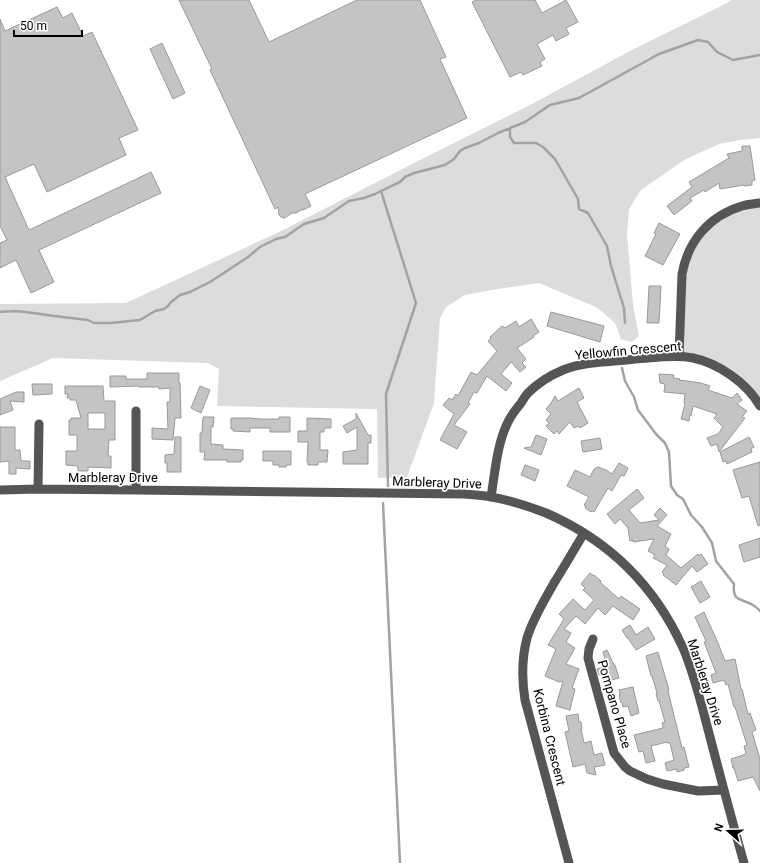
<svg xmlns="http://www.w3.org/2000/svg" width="760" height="863" viewBox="0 0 760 863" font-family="Roboto,sans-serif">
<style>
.green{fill:#dcdcdc}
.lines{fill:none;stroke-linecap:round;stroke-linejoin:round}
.stream{stroke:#a3a3a3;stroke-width:2.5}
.building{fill:#c4c4c4;stroke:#999;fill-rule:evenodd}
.minor{stroke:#555;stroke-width:9}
.labels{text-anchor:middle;stroke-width:3.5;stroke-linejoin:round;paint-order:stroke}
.street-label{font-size:13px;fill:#000;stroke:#fff}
</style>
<rect width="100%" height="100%" fill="#fff"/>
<path class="green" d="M732 0H760V138L740 140 719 144 684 160 641 190 629 209 627 234 633 305 639 336 632 342 621 339 615 323 598 308 539 283 492 290 465 295 446 307 440 318 434 403 407 477 378 478 377 409 217 406 219 369 208 363 53 358 0 381V304L126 303 279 232 424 158 530 105 632 50 723 5Z
M760 205V403L740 380 681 355 683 273 689 252 721 215Z"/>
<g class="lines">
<path class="stream" d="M510 128V137L514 143H536L543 147 555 159 578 199 579 209 588 213 607 246 611 266 624 308 625 323
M381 191 416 303 386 394 388 486
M0 312 14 311 26 312 54 316 88 320 94 323H111L140 320 155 311 164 309 168 306 171 302 180 295 190 292 210 282 248 257 260 247 276 239 285 237 304 224 324 218 349 201 364 198 375 194 381 191 400 182 405 177 414 173 445 165 454 159 460 151 465 148 479 143 498 133 525 122 550 105 579 98 659 54 698 40 708 42 717 52 733 60 760 55
M622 368 625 381 634 397 638 410 656 434 665 443 669 452 671 486 677 495 683 499 691 515 702 527 712 543 716 561 734 584C732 602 741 598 753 605 755 606 758 609 760 611
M383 503 400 863"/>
</g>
<path class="building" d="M179 0H249L269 42 357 0H420L446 57 440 59 467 118 305 194 311 206 303 210V209L296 213H292L286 217 284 218 281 217 279 215 278 207 275 209 210 70 212 69Z
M476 0H535L542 13 566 0 578 22 566 28 569 34 556 41 553 35 537 44 545 59 540 62 542 66 523 75 521 72 510 77 472 2Z
M57 7 63 18 72 13 83 36 92 32 138 130 119 138 126 155 47 192 34 164 5 177 29 230 151 172 161 193 39 250 54 282 31 293 16 260 0 268V243L7 240 0 226V19L5 31Z
M162 43 185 93 173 99 150 49Z
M742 146H750L755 180 752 181V185L744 186V185L720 189 719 183 705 192 704 190 690 198 692 201 674 215 667 206 692 187 689 182 729 158 727 154 742 151Z
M659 223 680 234 663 265 645 256 656 234 654 233Z
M649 286H661L659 323H647Z
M551 312 604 326 600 342 547 326Z
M531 319 539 332 533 336 534 337 517 348 526 359 522 363 526 367 520 372 511 362 501 374 512 383 506 391 487 376 477 393 474 392 468 403 470 404 454 425 467 432 457 449 440 440 454 414 443 405 449 398 452 400 456 394 458 396 471 372 477 375 497 351 488 341 491 338 490 337 502 326 505 328 516 321 519 327Z
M147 373H179V383H180L181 418H175L173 440 152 439V428L168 429 167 402H170V388L159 389V387H139V386L110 387V376H126V379H147Z
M659 374 674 375 673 378 680 379 679 380 701 383 710 386 708 390 732 398 737 393 742 400 737 404 747 411 742 417 745 418 719 452 717 444 711 446 707 438 718 434 723 427 714 418 717 414 693 406 691 416 690 415 689 421 681 419 685 404 684 403 685 394 664 392 665 384 660 383Z
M32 384H52V394L33 395Z
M65 386H103L104 401H115V440H109L108 456H111V468L88 467V471H78V466L66 465V451H77V435H69V420H71V418H81L76 400H70V398H67L68 394H65ZM88 413H105V429H88Z
M200 386 210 390 201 413 191 408Z
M579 388 584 398 577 402 588 423 580 428 579 426 574 428 570 422 559 434 557 431 554 434 546 426 549 423 546 420 551 414 546 409 551 403 555 396 558 401Z
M16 392H24V402L10 401 13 410 0 415V399Z
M356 413 368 435H371V443H368V464H343V452L357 450V427L347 433 343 426 356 419Z
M203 417H214L213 427H211V444L223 445V449L243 450V460H241V462H227V460H204L205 452H200V433H202Z
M279 417H290V432H270V428H250V432L233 431V429H231V418H250L259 419H279Z
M307 418 331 419V428H324V432H320V450H328L327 462H318V465H308V462H307L308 442H298V431H307Z
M0 427H15V450H20L21 461H30V469L16 468V474H9V461L0 462Z
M536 435 547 439 541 455 524 448 531 447Z
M175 437H181V472H167V463H165V455L174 454Z
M749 437 754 447 751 449 752 452 727 464 726 461 723 462 720 452Z
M600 438 602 449 583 452 581 441Z
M263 451H291V465H286V467H279V465H273V461H263Z
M760 462V525L758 526 749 496 742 498 733 470Z
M619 463 628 468 624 476 621 475 612 491 608 488 594 512 592 511 591 512 585 508 586 506 584 505 589 497 567 486 575 470 590 477 594 469 598 467 606 470 612 474Z
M525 465 539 470 535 481 521 475Z
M637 489 644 498 629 510 640 523 659 520 654 515 660 508 667 515 657 526 671 534 665 546 669 549 666 555 681 568 698 554 699 556 701 554 708 564 697 572 692 566 676 585 663 575 664 574 662 572 667 565 653 558 655 555 648 551 654 539 633 542V540L630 541 628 528 620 519 615 524 607 514Z
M760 538V557L744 562 739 545Z
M590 573 594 576V575L601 581 600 582 619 599 621 596 640 609 633 620 613 606 605 615 598 608 585 624 576 616 564 629 571 633 566 642 575 648 566 664 579 669 572 688 575 689 570 710 556 706 563 681 559 682 545 676 556 649 548 645 564 619 559 614 573 599 585 610 594 600 583 590 585 588 581 584Z
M701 581 710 597 700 603 691 587Z
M704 612 718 643 725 661 735 659 741 689H742L748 714 750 713 756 730 752 732 760 759V791L753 777 738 781 734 768H733L731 759 746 754 744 746 747 745 735 707H734L728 684 726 685 724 680 713 683 711 675 716 673 704 642 706 641 695 617Z
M630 625 636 635 648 627 655 639 636 650 628 638H627L622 630Z
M607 650 614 665H615L619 678 611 680 609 673 599 675 597 669 607 666 603 652Z
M658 652 669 690 668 691 682 748 684 747 689 767 684 768V770L677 772V769L667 771 665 763 674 760 670 743H667V742L651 746 655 761 646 763 643 751 639 752 634 735 663 728 662 723 665 722 659 701H658L656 694 657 693 652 676H651L646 656Z
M633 687 639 713 631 716 628 706 623 707 622 702 621 703 619 695 620 694 619 690Z
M578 714 579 722H581L582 729H581L584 743 591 741 594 755 602 753 605 765 594 767 596 775 587 773 585 764 573 767 565 732 569 731 566 716Z"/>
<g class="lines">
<path class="minor" d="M679 356 682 274C688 241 709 216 742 206 748 204 754 204 760 203
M38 489 39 424
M0 490 38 489 136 490 464 494C473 495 482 495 491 497 510 500 528 506 546 513 608 540 655 586 683 648 695 676 702 707 710 737 721 779 732 821 744 863
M136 490V411
M491 497C495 473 497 442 509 420 512 414 517 408 521 403 523 400 525 396 528 393 537 384 551 375 563 370 586 361 611 362 635 359 654 358 674 354 693 358 718 363 747 383 760 406
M593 639 589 649 588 658 614 753 625 767 630 771 647 779 663 784 698 791 724 790
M569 863 525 700C522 681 522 657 527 638 533 618 544 601 554 583 564 567 574 550 584 533"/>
</g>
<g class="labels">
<g class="street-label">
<text transform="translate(628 350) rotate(-5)" y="5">Yellowfin Crescent</text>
<text x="113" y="482">Marbleray Drive</text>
<text transform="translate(437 482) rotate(2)" y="5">Marbleray Drive</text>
<text transform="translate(706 682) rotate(72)" y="5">Marbleray Drive</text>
<text transform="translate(615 704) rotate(74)" y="5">Pompano Place</text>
<text transform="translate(550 737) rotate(76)" y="5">Korbina Crescent</text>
</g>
</g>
<g transform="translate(728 831) rotate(290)" stroke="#ffffff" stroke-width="3" paint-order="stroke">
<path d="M0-3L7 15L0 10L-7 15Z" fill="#000000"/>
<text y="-6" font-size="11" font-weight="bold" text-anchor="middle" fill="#000000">N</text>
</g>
<path d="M14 30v6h68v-6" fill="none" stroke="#000000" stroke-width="2"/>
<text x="20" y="30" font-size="12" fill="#000000" stroke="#ffffff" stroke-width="3" paint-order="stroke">50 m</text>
</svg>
